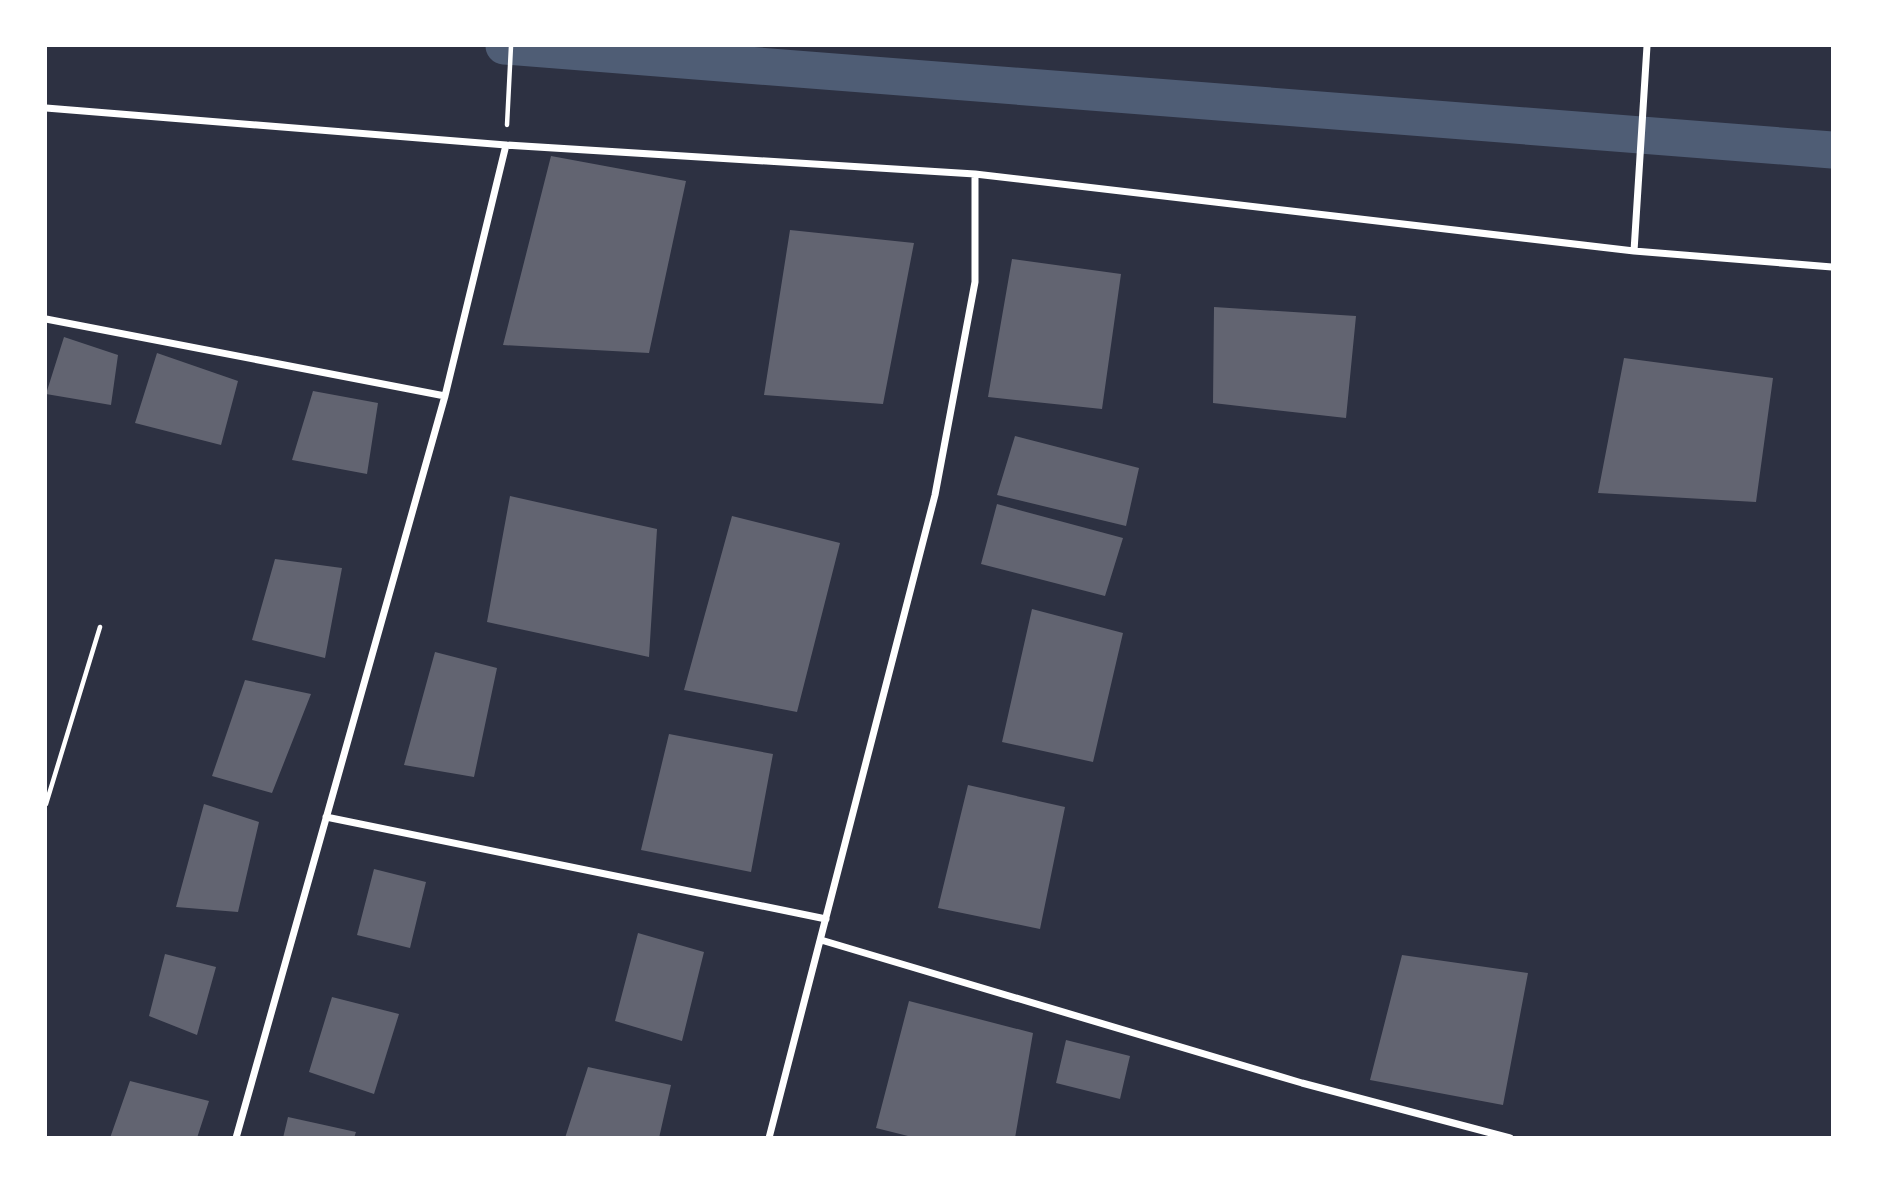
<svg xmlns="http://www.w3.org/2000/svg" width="1878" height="1183" viewBox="0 0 1878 1183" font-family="Rubik,sans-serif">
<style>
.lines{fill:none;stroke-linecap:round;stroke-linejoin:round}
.canal{stroke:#4f5d75;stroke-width:37}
.building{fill:#626471}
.path{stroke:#fff;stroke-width:4.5}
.minor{stroke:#fff;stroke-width:7}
</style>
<rect width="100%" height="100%" fill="#2d3142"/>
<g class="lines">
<path class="canal" d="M504 46 1832 150"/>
</g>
<path class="building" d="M551 156 686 181 649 353 503 345Z
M790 230 914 243 883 404 764 395Z
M1012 259 1121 274 1102 409 988 397Z
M1214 307 1356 316 1346 418 1213 403Z
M64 337 118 355 111 405 46 394Z
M157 353 238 381 221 445 135 423Z
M1624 358 1773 378 1756 502 1598 493Z
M313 391 378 403 367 474 292 460Z
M1015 436 1139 468 1126 526 997 495Z
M510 496 657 529 649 657 487 622Z
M997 504 1123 538 1105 596 981 564Z
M732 516 840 543 797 712 684 690Z
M275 559 342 568 325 658 252 640Z
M1032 609 1123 633 1093 762 1002 742Z
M435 652 497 668 474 777 404 765Z
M245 680 311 694 272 793 212 776Z
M669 734 773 754 751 872 641 850Z
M968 785 1065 807 1040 929 938 908Z
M204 804 259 822 238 912 176 907Z
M374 869 426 882 410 948 357 935Z
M638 933 704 952 682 1041 615 1021Z
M165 954 216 967 197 1035 149 1016Z
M1402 955 1528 973 1503 1105 1370 1080Z
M332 997 399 1014 374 1094 309 1072Z
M909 1001 1033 1033 1015 1138H916L876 1128Z
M1066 1040 1130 1056 1120 1099 1056 1083Z
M588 1067 671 1085 659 1138H565Z
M130 1081 209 1101 197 1138H110Z
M288 1117 356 1132 354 1138H283Z"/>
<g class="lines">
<path class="path" d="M507 125 511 46
M46 804 100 627"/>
<path class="minor" d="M46 108 506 145 975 174 1634 251 1832 267
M1634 251 1647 46
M46 319 445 396
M326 817 826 919
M821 940 1302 1083 1510 1138
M236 1138 445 396 506 145
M769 1138 935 495 975 282V174"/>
</g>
<rect width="1878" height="1183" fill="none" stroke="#ffffff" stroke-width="94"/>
</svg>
